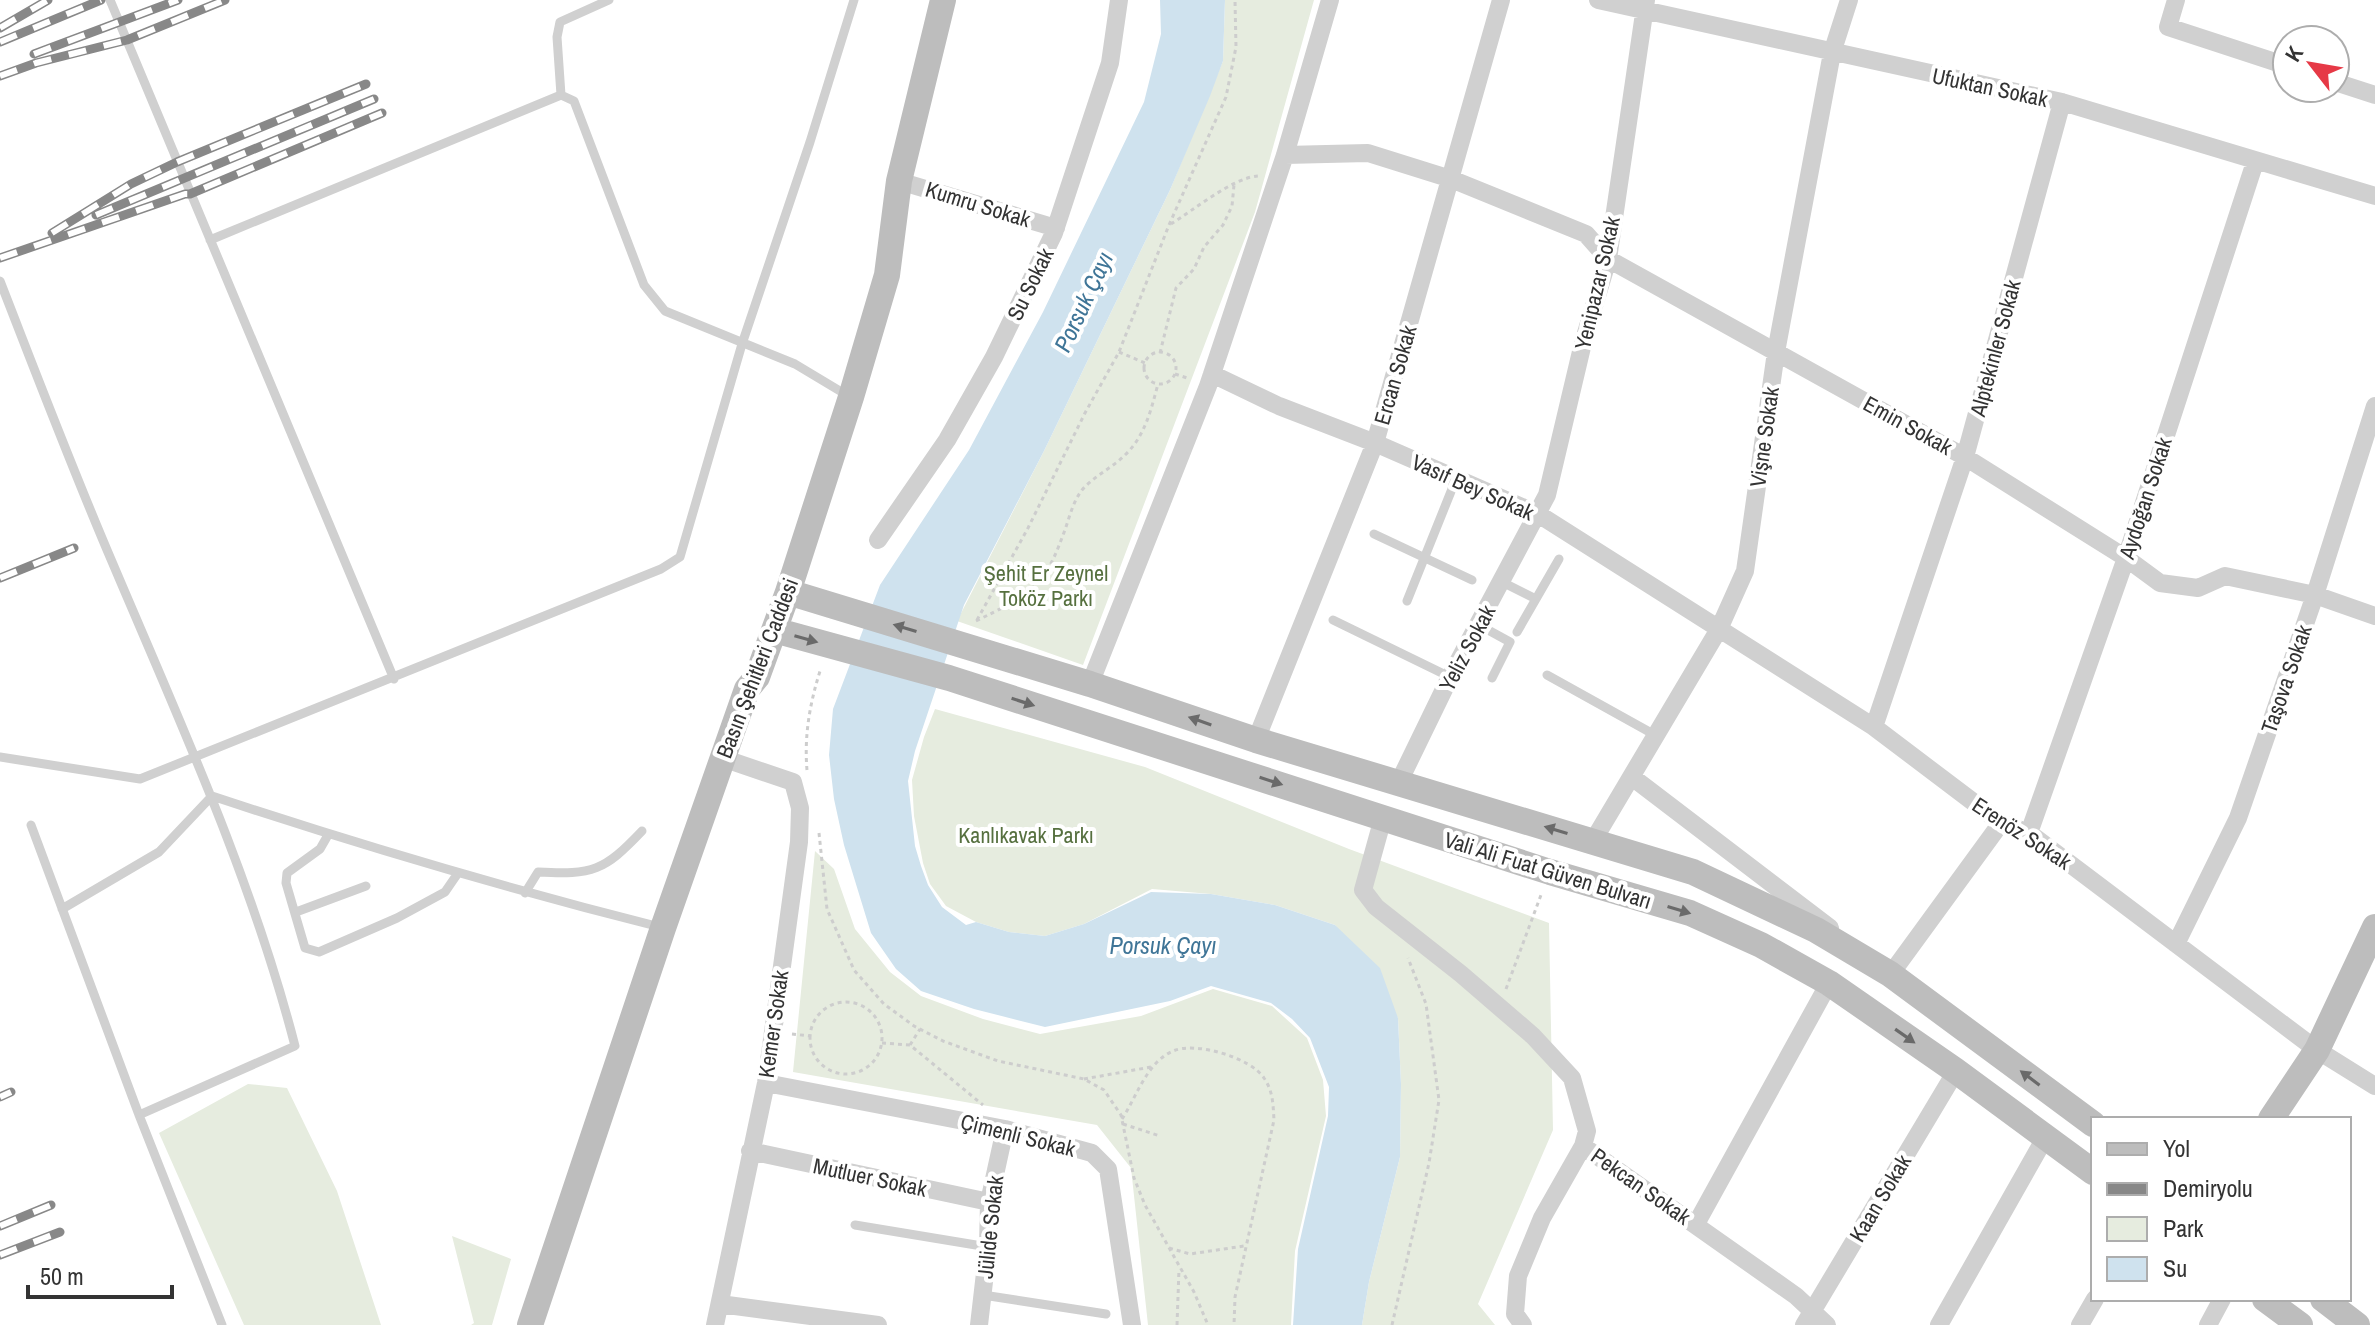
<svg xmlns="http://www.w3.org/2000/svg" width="2375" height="1325" viewBox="0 0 2375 1325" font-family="'Archivo Narrow',sans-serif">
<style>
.green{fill:#e6ecdf}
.water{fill:#cfe2ee}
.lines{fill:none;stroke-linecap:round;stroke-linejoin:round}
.path{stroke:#cdcdcd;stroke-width:3;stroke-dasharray:4 4;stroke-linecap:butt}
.lane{stroke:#d0d0d0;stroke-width:9}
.street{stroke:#d0d0d0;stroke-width:18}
.secondary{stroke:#bdbdbd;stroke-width:26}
.rail-casing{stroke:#888;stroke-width:9}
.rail{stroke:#fff;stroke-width:6;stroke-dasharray:18;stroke-linecap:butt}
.oneway{fill:#6a6a6a}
.labels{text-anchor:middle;stroke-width:8;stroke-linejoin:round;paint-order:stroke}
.street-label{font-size:22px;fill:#333;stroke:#fff}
.park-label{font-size:22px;fill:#56703f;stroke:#fff}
.water-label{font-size:24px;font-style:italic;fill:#3f7597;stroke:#fff}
</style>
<rect width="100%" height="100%" fill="#fff"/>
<path class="green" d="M1225 0H1314L1255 212 1083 665 957 621 1044 451 1170 190 1223 61Z
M935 709 1145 767 1349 849 1549 923 1553 1130 1478 1304 1495 1325H1362L1369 1282 1400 1157 1401 1084 1398 1018 1335 925 1275 905 1211 894 1152 889 1084 924 1045 936 1009 932 976 922 946 906 930 884 923 863 914 816 912 780 924 737Z
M815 851 834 869 855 929 890 972 921 996 983 1019 1040 1034 1141 1016 1213 989 1272 1006 1307 1038 1323 1080 1326 1116 1295 1251 1291 1325H1148L1131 1168 1097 1125 793 1072Z
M248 1084 287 1088 337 1191 381 1325H244L159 1133Z
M452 1236 511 1259 492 1325H471L474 1323Z"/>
<path class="water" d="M1160 0H1225L1223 61 1210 96 1170 190 1044 451 964 605 915 751 908 781 915 846 921 866 928 885 942 907 966 925 976 922 1009 932 1045 936 1084 924 1151 892 1211 894 1275 905 1335 925 1380 968 1398 1018 1401 1084 1400 1157 1369 1282 1362 1325H1293L1298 1249 1328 1116 1329 1087 1310 1038 1292 1019 1271 1003 1211 986 1170 1001 1045 1027 974 1009 921 991 896 969 871 933 844 845 834 799 829 755 833 709 880 585 969 450 1043 312 1144 102 1161 34Z"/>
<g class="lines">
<path class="path" d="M1171 224C1192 211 1234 177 1258 176
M1119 352 1145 363
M1144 368a16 16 0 1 1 32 0a16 16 0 1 1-32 0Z
M1160 353 1176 288 1194 269 1204 247 1223 225 1232 206 1234 185
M1175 374 1190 379
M977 620 1027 530 1085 413 1119 352 1169 225 1226 97 1236 47 1235 0
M976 621C1026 596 1043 591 1063 535 1069 520 1072 503 1082 490 1094 476 1112 468 1125 455 1145 436 1151 410 1158 384
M807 770C804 735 810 702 821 668
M819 833 827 909 854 970 884 1004 914 1026 943 1041 998 1061 1084 1079 1104 1090 1121 1115 1134 1178 1145 1205 1194 1292 1208 1325
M1506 989 1541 895
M810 1038a36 36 0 1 1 72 0a36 36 0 1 1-72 0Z
M792 1034 810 1036
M882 1043 910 1045 983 1105
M910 1045 920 1029
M1084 1079 1151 1067
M1122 1119C1137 1096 1147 1062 1173 1051 1196 1041 1251 1058 1264 1078 1273 1091 1273 1104 1274 1120L1235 1297 1234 1325
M1123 1124 1160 1136
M1169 1248 1190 1254 1244 1246
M1177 1325 1179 1269
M1392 1325 1429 1163 1439 1100 1426 1004 1408 958"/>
<path class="lane" d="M110 0 394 679
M561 95 574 101 644 285 665 311 795 364 850 397
M210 240 561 95 557 37 560 22 609 0
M0 281C37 376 73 471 113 564 180 722 252 879 295 1046L139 1115
M1374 534 1472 580
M1502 582 1536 599
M1407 601 1456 479
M1333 620 1450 677
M1479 625 1510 642 1492 678
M1517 632 1559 559
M1547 675 1655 735
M0 757 140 779 661 569 680 557 742 344 810 142 854 0
M31 825 139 1115 222 1325
M328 835 320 849 287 873 286 883 305 948 319 952 397 918 445 892 458 873
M525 893 538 872C593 875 604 871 642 831
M62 909 159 852 212 796C360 845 509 889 660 927
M296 912 366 886
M855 1225 988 1247
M983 1295 1106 1314"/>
<path class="street" d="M1598 0 2062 102 2375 196
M2176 0 2168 27 2287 66
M2335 82 2375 95
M1285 155 1368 153 1451 179 1586 234 1608 259 1965 457 2126 558 2160 583 2198 588 2225 576 2315 595 2375 616
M899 181 1056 228
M1212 374 1279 406 1375 443 1538 514 1874 727 2001 823 2029 833 2317 1050 2375 1086
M878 540 947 440 994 357 1054 233 1110 63 1119 0
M1090 684 1208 386 1285 155 1330 0
M1874 727 1965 457 2062 102
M1256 740 1375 443 1501 0
M1632 777 1830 928
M1399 782 1450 677 1547 495 1583 343 1608 259 1646 0
M1383 818 1363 890 1376 907 1461 974 1533 1036 1572 1078 1587 1131 1583 1146 1796 1296 1827 1325
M2029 833 2126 558 2255 162
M1593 841 1719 629 1745 571 1776 352 1832 53 1849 0
M2176 944 2238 818 2315 595 2375 406
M1882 968 1890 974 1893 971 2001 823
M766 1083 1005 1129 1092 1153 1108 1169 1132 1325
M750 1151 989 1202
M1696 1224 1829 983
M720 1304 878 1325
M715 1325 766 1083 799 842 800 808 793 782 734 762
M979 1325 988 1247 989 1202 1005 1129
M1523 1325 1515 1314 1518 1276 1542 1218 1583 1146
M1804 1325 1956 1071
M1939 1325 2046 1136
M2080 1325 2095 1299
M2208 1325 2222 1299"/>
<path class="secondary" d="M788 592 1090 684 1256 740 1693 872 1816 930 1890 974 2093 1124
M774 630 949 678 1550 872 1690 913 1761 945 1829 983 1956 1071 2093 1172
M2271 1119 2317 1050 2375 927
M2265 1299 2300 1325
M2323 1299 2357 1325
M530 1325 663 928 747 689 757 677 788 592 851 397 887 275 899 181 943 0"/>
<g class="rail-casing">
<path id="rail" d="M0 28 48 0
M0 42 101 0
M34 54 178 0
M0 76 36 63 127 40 225 0
M96 215 374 99
M52 233 131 184 177 162 366 84
M0 258 185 194H190L382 113
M0 578 74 548
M0 1097 11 1092
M0 1226 51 1205
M0 1255 60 1232"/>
</g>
<use href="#rail" class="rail"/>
</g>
<defs><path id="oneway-solid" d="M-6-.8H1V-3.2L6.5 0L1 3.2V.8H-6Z" transform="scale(2)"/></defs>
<g class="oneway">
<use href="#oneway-solid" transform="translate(905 628) rotate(-163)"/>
<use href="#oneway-solid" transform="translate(806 639) rotate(16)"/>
<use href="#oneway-solid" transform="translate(1023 702) rotate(18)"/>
<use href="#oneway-solid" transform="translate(1200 721) rotate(-161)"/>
<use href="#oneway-solid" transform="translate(1271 781) rotate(18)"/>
<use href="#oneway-solid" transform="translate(1556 830) rotate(-163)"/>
<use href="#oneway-solid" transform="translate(1679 910) rotate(17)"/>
<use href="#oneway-solid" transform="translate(1905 1036) rotate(35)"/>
<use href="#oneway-solid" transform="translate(2030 1078) rotate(-143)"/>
</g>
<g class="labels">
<g class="street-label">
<text transform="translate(1990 87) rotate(12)" y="8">Ufuktan Sokak</text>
<text transform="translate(978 204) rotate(17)" y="8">Kumru Sokak</text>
<text transform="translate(1597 283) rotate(-77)" y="8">Yenipazar Sokak</text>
<text transform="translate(1030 284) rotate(-64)" y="8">Su Sokak</text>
<text transform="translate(1995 348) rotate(-75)" y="8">Alptekinler Sokak</text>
<text transform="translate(1395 375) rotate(-74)" y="8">Ercan Sokak</text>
<text transform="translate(1908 425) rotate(29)" y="8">Emin Sokak</text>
<text transform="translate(1764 437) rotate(-82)" y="8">Vişne Sokak</text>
<text transform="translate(1473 487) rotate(24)" y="8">Vasıf Bey Sokak</text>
<text transform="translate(2145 498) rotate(-72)" y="8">Aydoğan Sokak</text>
<text transform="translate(1467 648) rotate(-62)" y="8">Yeliz Sokak</text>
<text transform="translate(757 668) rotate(-69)" y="8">Basın Şehitleri Caddesi</text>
<text transform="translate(2286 679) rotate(-71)" y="8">Taşova Sokak</text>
<text transform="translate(2022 833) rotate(33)" y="8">Erenöz Sokak</text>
<text transform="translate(1548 870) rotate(17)" y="8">Vali Ali Fuat Güven Bulvarı</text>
<text transform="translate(773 1024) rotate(-82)" y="8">Kemer Sokak</text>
<text transform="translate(1018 1135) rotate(14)" y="8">Çimenli Sokak</text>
<text transform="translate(870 1177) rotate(12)" y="8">Mutluer Sokak</text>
<text transform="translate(1641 1186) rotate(35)" y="8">Pekcan Sokak</text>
<text transform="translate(1880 1198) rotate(-59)" y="8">Kaan Sokak</text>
<text transform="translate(990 1227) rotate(-84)" y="8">Jülide Sokak</text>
</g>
<g class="park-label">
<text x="1046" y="581">Şehit Er Zeynel<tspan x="1046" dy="25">Toköz Parkı</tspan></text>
<text x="1026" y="843">Kanlıkavak Parkı</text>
</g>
<g class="water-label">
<text transform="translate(1084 302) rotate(-65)" y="8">Porsuk Çayı</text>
<text x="1163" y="954">Porsuk Çayı</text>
</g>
</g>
<rect x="2091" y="1117" width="260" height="184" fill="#ffffff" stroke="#adadad" stroke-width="2"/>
<rect x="2107" y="1143" width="40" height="12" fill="#bdbdbd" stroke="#adadad" stroke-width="2"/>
<text x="2163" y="1157" font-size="24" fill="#333333">Yol</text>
<rect x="2107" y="1183" width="40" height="12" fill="#888888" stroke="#adadad" stroke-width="2"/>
<text x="2163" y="1197" font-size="24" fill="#333333">Demiryolu</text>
<rect x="2107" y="1217" width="40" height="24" fill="#e6ecdf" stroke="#adadad" stroke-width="2"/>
<text x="2163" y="1237" font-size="24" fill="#333333">Park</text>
<rect x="2107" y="1257" width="40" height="24" fill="#cfe2ee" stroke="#adadad" stroke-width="2"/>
<text x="2163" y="1277" font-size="24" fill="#333333">Su</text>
<g transform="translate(2311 64) rotate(301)"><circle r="38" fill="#ffffff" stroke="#adadad" stroke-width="2"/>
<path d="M0-6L14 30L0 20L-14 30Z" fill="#e63946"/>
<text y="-12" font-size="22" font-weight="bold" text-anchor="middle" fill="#333333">K</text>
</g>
<path d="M28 1285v12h144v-12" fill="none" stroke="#333333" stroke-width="4"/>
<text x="40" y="1285" font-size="24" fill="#333333" stroke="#ffffff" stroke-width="6" paint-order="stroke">50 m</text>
</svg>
